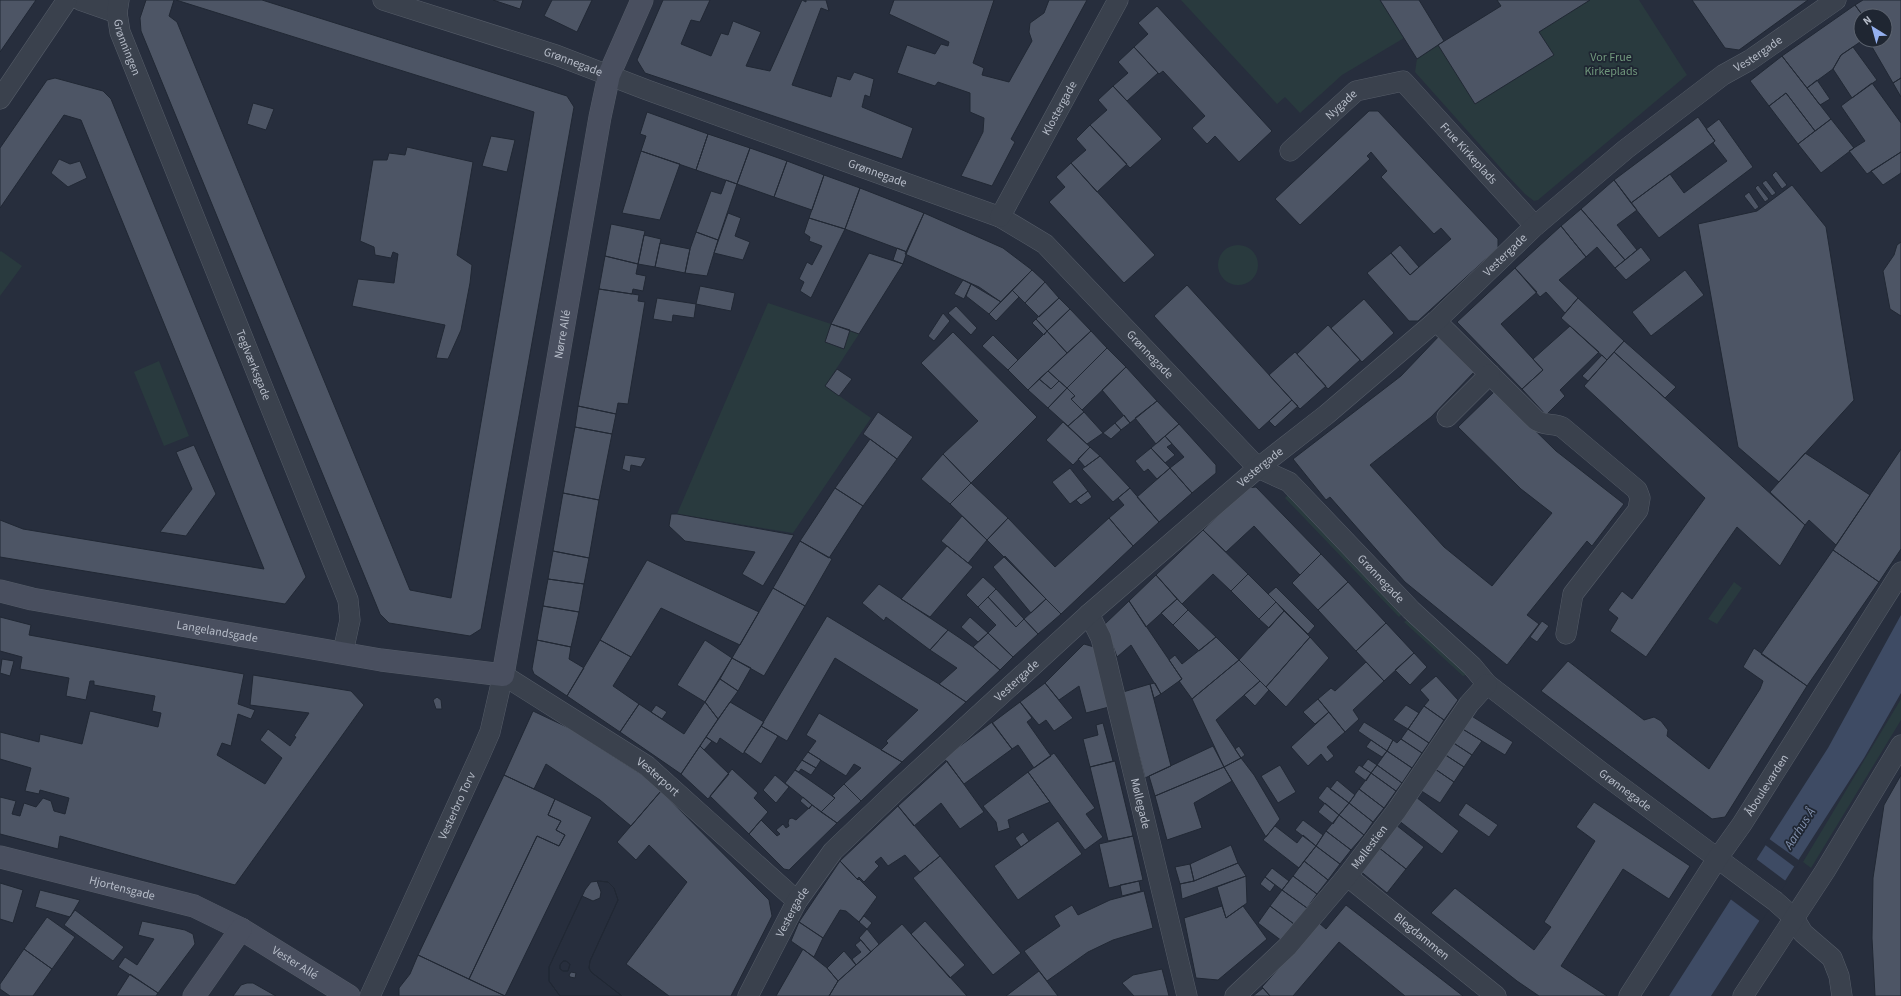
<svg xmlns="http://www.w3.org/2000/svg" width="1901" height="996" viewBox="0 0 1901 996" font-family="'Source Sans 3',sans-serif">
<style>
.green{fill:#293a3e}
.water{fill:#3e4b64}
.pier{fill:#272e3d}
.building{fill:#4d5565;stroke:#212834;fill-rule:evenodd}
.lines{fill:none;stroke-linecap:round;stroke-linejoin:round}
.street-casing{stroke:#555c68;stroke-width:21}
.secondary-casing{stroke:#555c68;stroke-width:23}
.street{stroke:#3a414d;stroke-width:20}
.secondary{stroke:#494f5f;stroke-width:22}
.labels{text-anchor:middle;stroke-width:3.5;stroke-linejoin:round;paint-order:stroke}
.street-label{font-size:12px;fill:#b6bcc8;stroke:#1f2632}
.park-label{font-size:12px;fill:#70977c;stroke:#1f2632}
.water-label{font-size:13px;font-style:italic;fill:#8190ad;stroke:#1f2632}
</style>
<rect width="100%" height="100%" fill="#272e3d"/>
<path class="green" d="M1181 0H1380L1404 38 1342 75 1300 113 1285 97 1277 104Z
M1590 0H1639L1687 75 1538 200 1534 201 1525 194 1506 174 1415 72 1417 59 1439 45 1475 104 1553 55 1539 32Z
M1218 265a20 20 0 1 1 40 0a20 20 0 1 1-40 0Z
M1 251 22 266 0 296V252Z
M768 303 831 324 825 342 843 349 850 330 859 334 825 386 871 418 793 533 677 514Z
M159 361 189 436 164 446 134 372Z
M1289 494 1403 613 1399 617 1285 498Z
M1734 582 1742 588 1717 624 1708 619Z
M1408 619 1467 673 1466 675 1463 676 1404 622Z
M1901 699V720L1811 868 1803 862Z"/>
<path class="water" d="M1901 615V693L1864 758 1711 996H1669L1828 748Z"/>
<path class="pier" d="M1768 838 1800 861 1796 868 1764 844Z
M1755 858 1787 882 1761 922 1729 898Z"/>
<path class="building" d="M0 0H36L0 52Z
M146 0H174L169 16 177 22 410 590 451 598 534 112 176 0H262L567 96 574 107 481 629 470 636 389 623 380 614 141 31 140 18Z
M493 0H523L520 9Z
M552 0H592L577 32 544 16Z
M663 0H710L700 22 691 20 681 44 711 56 721 33 728 35 733 21 761 32 746 66 770 71 802 0 806 2V0H826L829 11 821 8 792 85 831 97 837 76 850 80 854 72 874 79 870 97 865 95 862 107 913 128 902 159 645 73 637 60Z
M894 0H994L973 63 984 68 982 75 1009 82 1032 41 1029 32 1030 23 1044 13 1049 0H1087L1011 139 1015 142 992 186 961 176 983 132 984 118 970 112V93L938 82 935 86 897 73 907 45 935 54 941 44 948 46 949 42 889 14Z
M1380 0H1419L1444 41 1417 59Z
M1497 0H1590L1539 32 1554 55 1475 104 1438 45 1501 6Z
M1692 0H1808L1739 50 1725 48Z
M1863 0H1901V78L1893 83 1868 40H1885V16H1863L1855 5Z
M1855 5 1863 16H1861V40H1863L1841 55 1833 69 1807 88 1782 56Z
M1157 6 1272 131 1239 162 1215 136 1207 144 1192 128 1205 116 1163 71 1159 74 1134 47 1148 34 1138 23Z
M1134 47 1158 73 1127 101 1113 86 1128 73 1118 62Z
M1853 47 1877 80 1852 98 1833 69 1841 55Z
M1782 56 1831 119 1815 131 1786 93 1769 106 1750 81Z
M55 78 103 91 111 99 306 577 285 604 0 557V520L23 529 264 569 81 120 64 115 0 208V148L47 80Z
M1901 78V97L1893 83Z
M1817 80 1830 99 1820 105 1807 88Z
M1872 83 1901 123V152L1867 174 1849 151 1865 141 1841 106Z
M1113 86 1162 139 1130 168 1090 125 1107 110 1098 100Z
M1786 93 1815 131 1798 144 1769 106Z
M253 103 274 109 266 130 247 124Z
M1369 111H1378L1498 239V248L1418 321H1409L1367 273 1391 253 1410 275 1451 239 1441 228 1434 234 1381 177 1387 171 1371 152 1367 156 1370 159 1300 225 1275 199Z
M647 112 708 134 696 170 641 151 646 136 640 134Z
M1698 117 1715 141 1631 203 1614 180Z
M1719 119 1753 167 1659 238 1631 203 1670 174 1684 193 1727 161 1713 143 1715 141 1706 129Z
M1831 119 1854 148 1821 173 1798 144Z
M1090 125 1127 164 1097 192 1071 163 1086 150 1076 139Z
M708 134 750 148 737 184 696 170Z
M491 136 515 140 507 172 482 166Z
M407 147 473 162 457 255 472 265 470 283 461 330 448 359 436 358 445 325 352 306 358 279 394 283 398 254 393 252 391 258 375 255 374 247 360 241 373 160H387L389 153 405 155Z
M750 148 787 161 774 197 737 184Z
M641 151 680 164 660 220 622 213Z
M1901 152V173L1883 185 1871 171Z
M59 159 70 164 80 161 87 178 68 187 51 173Z
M787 161 824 175 812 210 774 197Z
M1071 163 1155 255 1124 283 1049 202 1065 187 1056 177Z
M1776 171 1787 185 1782 189 1772 175Z
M824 175 860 188 845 229 809 218Z
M726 180 737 184 718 240 696 232 711 191 721 194Z
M1614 180 1637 210 1617 225 1637 250 1625 260 1581 209Z
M1766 180 1776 193 1772 196 1762 183Z
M1758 185 1769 199 1765 202 1755 188Z
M1792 185 1826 227 1854 400 1779 482 1738 447 1698 224 1757 211Z
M860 188 924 213 907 252 845 229Z
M1749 192 1759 207 1755 210 1744 196Z
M1581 209 1625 260 1615 268 1597 247 1586 257 1561 226Z
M728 213 741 218 735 236 750 242 743 260 714 253Z
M924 213 1003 248 1032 270 1001 302 979 287 905 254Z
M809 218 845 229 811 298 800 291 804 282 799 279 807 262 812 265 822 246 809 241 810 237 804 233Z
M611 224 645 231 638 264 605 256Z
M1561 226 1586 257 1559 280 1578 298 1565 313 1546 292 1540 297 1515 268Z
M696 232 718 240 707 276 685 273 690 249Z
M644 235 661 239 655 267 638 264Z
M1901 242V316L1890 309 1883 271 1894 255 1897 245Z
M660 243 690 249 685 273 655 267Z
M1400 245 1419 267 1410 275 1391 253Z
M1641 247 1651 260 1626 280 1615 268Z
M897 248 907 252 903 264 893 260Z
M869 253 903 264 859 334 831 324Z
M605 256 638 264 636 274 646 276 643 291 633 289 632 294 599 289Z
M1515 268 1537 292 1501 324 1543 370 1522 389 1457 322Z
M1032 270 1045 282 1025 303 1012 290Z
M1685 270 1704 295 1651 336 1632 312Z
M963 280 971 284 964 299 954 294Z
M1045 282 1059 298 1039 317 1025 303Z
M971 284 1001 302 989 314 966 296Z
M1187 285 1292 400 1259 430 1154 316Z
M700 286 735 293 731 311 696 304Z
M599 289 639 295 638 301 645 302 628 404 618 403 616 414 578 406Z
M1012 290 1019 297 996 321 989 314Z
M657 298 696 304 694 318 673 315 672 322 653 319Z
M1059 298 1070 309 1047 331 1036 319Z
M1578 298 1624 341 1607 360 1561 318Z
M1364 299 1394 333 1362 362 1331 328Z
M956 306 977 328 971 335 948 313Z
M1070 309 1091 331 1067 353 1047 331Z
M943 313 950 321 934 341 928 336Z
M1036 319 1047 331 1044 335 1032 323Z
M831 324 850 330 844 349 825 342Z
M1328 325 1360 360 1328 389 1297 354Z
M1570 326 1599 352 1560 390 1565 396 1546 415 1522 389 1543 370 1533 359Z
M1047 331 1067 353 1028 390 1008 370Z
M1091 331 1107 348 1067 388 1048 371Z
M953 332 1037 417 971 483 943 454 978 421 921 363Z
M1441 334 1476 370 1431 417 1370 465 1444 547 1492 586 1552 513 1521 489 1458 427 1495 391 1556 451 1624 504 1592 546 1587 541 1527 615 1539 624 1507 665 1405 582 1330 497 1326 500 1293 459 1401 376Z
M993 335 1018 360 1008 370 982 346Z
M1624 341 1676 387 1665 398 1614 352Z
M1107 348 1126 367 1082 410 1071 399 1075 396 1067 388Z
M1295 352 1326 386 1300 409 1269 375Z
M1614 352 1805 525 1780 566 1737 527 1646 657 1610 631 1618 618 1608 610 1622 591 1632 599 1705 498 1584 386Z
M1602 355 1607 360 1588 381 1582 376Z
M1126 367 1157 401 1130 423 1102 390Z
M837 369 852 379 839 396 825 386Z
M1048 371 1059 381 1051 389 1039 379Z
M1039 379 1051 389 1059 381 1067 388 1048 408 1028 390Z
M1067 388 1075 396 1071 399 1084 412 1068 426 1048 408Z
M1292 400 1298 406 1275 427 1269 421Z
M1157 401 1179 424 1156 444 1135 418Z
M578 406 616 414 612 434 575 427Z
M878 412 913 437 897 459 863 434Z
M1084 412 1103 433 1087 444 1068 426Z
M1124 415 1130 423 1121 430 1115 423Z
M1063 422 1090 447 1073 465 1046 440Z
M1115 423 1121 430 1111 439 1103 433Z
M1179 424 1216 465V473L1192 493 1170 468 1184 457 1165 436Z
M575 427 612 434 599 500 563 493Z
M1165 436 1172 444 1167 447 1175 455 1165 463 1151 448Z
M870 439 897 459 863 506 835 488Z
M194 445 216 494 186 536 160 532 192 489 176 452Z
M1090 447 1100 456 1085 467 1078 459Z
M1151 448 1170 468 1157 479 1148 469 1144 472 1135 461Z
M1901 449V549L1879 582 1833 550Z
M1805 453 1870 495 1836 545 1809 520 1805 525 1770 492Z
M943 454 971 483 950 504 921 479Z
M625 455 646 458 641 467 631 465 630 472 622 469Z
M1100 456 1130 488 1113 502 1082 469Z
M1070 468 1088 491 1070 504 1052 482Z
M1170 468 1192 493 1159 522 1137 497Z
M971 483 1008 518 987 540 950 504Z
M1256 487 1321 554 1300 575 1254 526 1226 552 1203 530 1246 488Z
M835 488 863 506 829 558 800 541Z
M1130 488 1159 522 1133 546 1109 518 1124 505 1118 498Z
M1088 491 1092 497 1081 505 1076 500Z
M563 493 599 500 589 558 553 551Z
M671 514H677L794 535 763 586 742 574 755 552 685 541 669 526Z
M962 516 987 540 968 563 941 541Z
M1008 518 1055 567 1109 518 1133 546 1061 614 987 540Z
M1203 530 1248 574 1231 591 1213 574 1182 604 1156 575Z
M800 541 832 559 805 606 773 588Z
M947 546 973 567 930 617 901 599Z
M1833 550 1879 582 1807 686 1761 654Z
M553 551 589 558 584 584 548 579Z
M1321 554 1348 582 1318 610 1292 583Z
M1005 556 1046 599 1031 613 993 567Z
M647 560 759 612 740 645 661 608 631 657 600 640Z
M1248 574 1276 602 1259 619 1231 591Z
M1156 575 1177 599 1146 627 1129 601Z
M983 577 996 589 978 607 966 595Z
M548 579 584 584 579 612 543 606Z
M1348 582 1386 623 1356 651 1318 610Z
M879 584 948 630 930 650 886 617 884 621 862 603Z
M1276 587 1315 626 1308 634 1268 594Z
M773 588 805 606 764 676 732 658Z
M996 589 1024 619 1016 627 988 597Z
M988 597 1016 627 1024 619 1038 634 1013 657 988 633 996 625 978 607Z
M1046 599 1061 614 1038 634 1024 619Z
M1177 599 1188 610 1173 625 1161 613Z
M1129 601 1182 679 1161 694 1131 645 1117 657 1105 624Z
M1276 602 1284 611 1269 628 1259 619Z
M543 606 579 612 571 647 537 640Z
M1188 610 1216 637 1199 651 1173 625Z
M1284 611 1310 637 1266 687 1239 660Z
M827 616 939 684 966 702 902 762 881 750 888 743 886 741 918 710 835 658 787 741 761 726Z
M0 617 31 625 29 635 244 674 238 704 255 710 251 719 238 714 231 746 222 743 217 755 265 784 282 758 260 740 268 729 290 746 296 737 294 736 309 713 250 705 253 675 351 691 364 705 235 885 60 836 58 849 0 834V797L16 801 12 814 20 816 24 803 36 807 43 798 51 801 54 811 65 814 69 798 40 790 39 794 25 791 31 768 0 759V732L39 742 40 734 82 744 90 711 158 727 161 713 152 711 155 696 94 685V681H90L86 700 66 696 69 678 20 669 22 657 0 651Z
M970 617 988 633 978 642 961 627Z
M1542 621 1549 626 1537 642 1530 637Z
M1386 623 1414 653 1384 681 1356 651Z
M948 630 973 647 1000 670 966 702 939 684 957 668 930 650Z
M988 633 1013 657 1000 670 973 647Z
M1216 637 1239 660 1192 699 1179 681 1182 679 1169 660 1175 655 1182 664Z
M1310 637 1329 658 1286 707 1266 687Z
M537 640 571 647 569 659 584 668 567 696 534 674 532 669Z
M600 640 631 657 613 686 639 704 620 732 567 696Z
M705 640 732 658 705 702 677 685Z
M1084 644 1094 647 1109 707 1086 713 1079 686 1059 700 1045 683Z
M1754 648 1807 686 1725 817 1712 819 1541 691 1568 661 1644 720 1654 717 1661 721 1668 730 1667 736 1709 769 1760 689 1763 681 1743 667Z
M1414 653 1427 667 1410 685 1395 670Z
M732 658 751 668 738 691 720 679Z
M2 659 14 661 10 676 0 673Z
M1239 660 1260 681 1216 720 1241 758 1224 767 1192 699Z
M1366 662 1384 681 1353 710 1359 719 1345 732 1318 699 1331 688 1335 691Z
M1436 676 1458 700 1444 720 1424 706 1429 700 1420 690Z
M720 679 738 691 718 719 705 702Z
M1260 681 1269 690 1255 706 1244 695Z
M1045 683 1073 718 1054 731 1046 720 1039 725 1020 702Z
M1155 683 1161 694 1154 698 1150 684Z
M1150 684 1171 766 1145 778 1123 692Z
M437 697 441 700 442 709H436L433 700Z
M1318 699 1329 712 1315 724 1303 712Z
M705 702 718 719 681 774 620 732 639 704 684 734Z
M730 702 764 722 743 754 720 738 717 744 706 737Z
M1020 702 1032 718 1027 722 1051 756 1034 768 1018 745 1012 749 992 723Z
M656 705 667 712 662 719 651 712Z
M1406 705 1419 713 1408 729 1393 720Z
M1424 706 1444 720 1429 743 1408 729Z
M533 711 569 728 641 774 661 791 631 826 600 800 546 764 534 789 504 775Z
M1329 712 1345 732 1327 747 1334 756 1327 762 1321 754 1308 766 1291 747Z
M819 713 902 762 861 801 844 784 861 768 854 764 846 776 808 752 816 741 806 735Z
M1470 715 1513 742 1505 755 1461 728Z
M992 722 1012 749 964 784 944 758Z
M1364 722 1393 740 1387 751 1358 731Z
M1103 723 1113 761 1090 767 1083 739 1098 735 1096 725Z
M761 726 778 736 761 764 744 752Z
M1461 728 1482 741 1472 755 1452 742Z
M1408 729 1429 743 1422 753 1401 739Z
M706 737 712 741 704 750 700 746Z
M1401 739 1422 753 1412 768 1387 751 1393 740 1397 743Z
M1371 740 1387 751 1382 757 1366 747Z
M1452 742 1472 755 1464 767 1444 754Z
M700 746 729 774 708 799 681 774Z
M1213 746 1224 767 1155 796 1149 776Z
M1239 746 1245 755 1241 758 1235 749Z
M1387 751 1412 768 1402 783 1377 765Z
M808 752 821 760 816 768 802 760Z
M1054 753 1095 808 1086 814 1103 837 1085 850 1028 772Z
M1444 754 1464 767 1454 782 1435 769Z
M1241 758 1254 775 1280 819 1266 837 1224 767Z
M1368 759 1377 765 1371 773 1362 767Z
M802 760 816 768 811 775 801 769 799 772 795 770Z
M947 761 984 812 960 829 941 803 914 826 898 806Z
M1115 761 1133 836 1108 841 1090 767Z
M1280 765 1296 792 1278 803 1261 776Z
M1359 765 1371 773 1366 781 1354 772Z
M1377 765 1402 783 1396 791 1371 773Z
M1224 767 1232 781 1194 803 1202 828 1167 840 1155 796Z
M732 769 758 793 754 798 768 812 749 834 710 796Z
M1435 769 1454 782 1440 803 1420 790Z
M795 770 835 798 821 812 785 783Z
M1028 772 1050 802 1008 820 1010 828 998 832 996 822 983 806Z
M1371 773 1396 791 1384 808 1359 789Z
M504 775 555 799 548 815 561 821 556 830 565 835 559 846 537 836 469 979 418 955Z
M775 775 789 787 776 803 763 790Z
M1901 775V996H1875L1872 938 1873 878 1884 805Z
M1337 780 1355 795 1349 803 1330 789Z
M844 784 861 801 837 823 821 812 835 798 832 796Z
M1327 786 1349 803 1339 815 1318 798Z
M1359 789 1384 808 1373 822 1349 803Z
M661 791 769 900 772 916 731 996H669L626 964 687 882 649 845 636 860 617 842Z
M803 797 812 805 809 809 800 801Z
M1416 797 1459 831 1442 854 1398 820Z
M555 799 592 817 505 996 469 979 537 836 559 846 565 835 556 830 561 821 548 815Z
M1594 802 1690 866 1669 899 1623 869 1561 966 1607 996H1539L1517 981 1431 913 1455 888 1534 950 1551 927 1544 922 1595 841 1576 827Z
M1325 803 1339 815 1333 824 1318 812Z
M1349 803 1373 822 1364 835 1339 815Z
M1466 803 1498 825 1489 837 1458 815Z
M812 805 837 823 789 870 784 869 749 834 761 820 777 836 780 834 776 830 783 824 786 828 789 826 788 823 789 819 792 818 796 820Z
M898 806 940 856 920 872 905 855 888 866 881 857 875 862 879 866 864 882 859 877 857 879 840 861Z
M1339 815 1364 835 1351 850 1326 831Z
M1303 820 1323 835 1316 846 1295 830Z
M1058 821 1082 854 1018 900 994 866Z
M1396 825 1424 847 1406 869 1378 847Z
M1275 826 1297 843 1303 835 1316 846 1299 868 1263 840Z
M1326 831 1351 850 1340 864 1316 846Z
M1023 832 1029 841 1021 847 1015 838Z
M1133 836 1143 880 1109 888 1099 844Z
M1231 845 1238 863 1194 881 1190 864Z
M1316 846 1340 864 1328 880 1304 861Z
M1378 847 1406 869 1387 893 1359 870Z
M940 856 1021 953 993 975 913 878Z
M840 861 858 880 859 879 877 897 859 922 846 911 840 910 823 938 799 922Z
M1304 861 1328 880 1317 894 1293 876Z
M1238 863 1246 876 1182 899 1180 884 1194 881Z
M1190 864 1194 881 1180 884 1175 867Z
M1272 868 1289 881 1282 890 1265 877Z
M1246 876 1247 903 1226 918 1217 887Z
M1293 876 1317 894 1307 908 1282 890Z
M1265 877 1275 885 1270 892 1260 884Z
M597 881 608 882 614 888 618 900 590 961 589 968 591 972 622 996H560L549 981V967L582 896 593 901 600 898 601 892ZM563 961H566L570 964 568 971H563L560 969V965ZM571 972 576 973 575 978 570 977 569 975Z
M599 881 608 882 614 888 618 900 590 961 589 968 591 972 622 996H560L549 981V967L585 890 591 882ZM563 961H566L570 964 568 971H563L560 969V965Z
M1139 881 1141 891 1122 896 1120 885Z
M0 883 23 890 13 923 0 919Z
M40 890 80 900 70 917 35 907Z
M1282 890 1307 908 1294 924 1270 906Z
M1144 891 1153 928 1113 940 1088 952 1047 981 1024 951 1060 926 1054 916 1072 905 1078 915 1110 900Z
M1346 905 1463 996H1405L1339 942 1293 996H1270L1262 987 1319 923 1326 929Z
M1222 906 1226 918 1243 906 1267 939 1218 980 1196 978 1184 918Z
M1270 906 1294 924 1282 941 1258 923Z
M75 910 124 947 113 961 64 925Z
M864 916 872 923 867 929 859 922Z
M47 917 75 937 52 969 24 949Z
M142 921 185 930 193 934 195 944 158 993 118 967 125 957 137 965 154 939 138 935Z
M925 921 965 965 950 978 911 934Z
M799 922 823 938 814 957 791 941Z
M902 924 967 996H829L838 981Z
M867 929 879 944 871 952 859 938Z
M861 940 871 952 856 965 852 959 861 952 855 945Z
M24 949 52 969 33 996H10L0 989V984Z
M803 949 827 968 838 981 829 996H776Z
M844 951 856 965 838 981 827 968Z
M418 955 479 984 505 996H399V988L410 974Z
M1162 969 1169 996H1134L1122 983 1133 975Z
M1039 971 1058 996H1006Z
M130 974 158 993 156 996H116Z
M247 983H253L276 996H233L241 985Z
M1263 988 1270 996H1253Z"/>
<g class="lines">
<g class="street-casing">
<g id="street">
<path d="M80 0 117 13"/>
<path id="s1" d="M119 0 117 13 120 32 348 600 350 620 343 652"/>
<path id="s2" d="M383 0 556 55 647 90 1000 217 1045 244 1258 468 1289 482 1411 610 1472 666 1487 684 1601 772 1775 901 1794 918 1803 933 1832 958 1839 976 1842 996"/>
<path d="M0 99 67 0"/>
<path id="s3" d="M1290 151 1356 91 1403 81 1535 226"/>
<path id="s4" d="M1000 217 1118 0"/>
<path d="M1436 321 1536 420C1544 426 1553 423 1562 427L1637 490 1640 498 1638 510 1573 594 1566 634"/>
<path d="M1447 417 1490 374"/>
<path id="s5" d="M1089 614 1101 638 1187 996"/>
<path id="s6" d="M1347 876 1496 996"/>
<path id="s7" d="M370 996 480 755 490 732 503 675 647 766 797 901"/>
<path id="s8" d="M748 996 797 901 833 851 897 790 1089 614 1258 468 1326 415 1436 321 1535 226 1626 149 1723 75 1750 60 1836 0"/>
<path id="s9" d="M1235 996 1287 947 1347 876 1397 810 1469 704 1487 684"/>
<path id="s10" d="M1629 996 1717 859 1742 824 1901 572"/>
<path d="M1743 996 1825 871 1901 745"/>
</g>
</g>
<g class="secondary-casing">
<g id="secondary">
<path id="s11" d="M0 591 32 599 381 660 503 675 600 117 609 75 642 0"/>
<path id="s12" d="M0 857 194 906 241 929 349 996"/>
<path d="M194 996 241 929"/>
</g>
</g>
<use href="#street" class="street"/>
<use href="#secondary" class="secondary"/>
</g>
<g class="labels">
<g class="street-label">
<text dy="4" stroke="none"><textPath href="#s1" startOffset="49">Grønningen</textPath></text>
<text dy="4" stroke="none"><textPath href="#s8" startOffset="1391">Vestergade</textPath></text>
<text dy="4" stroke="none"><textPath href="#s2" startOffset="200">Grønnegade</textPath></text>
<text dy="4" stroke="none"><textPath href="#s3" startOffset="69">Nygade</textPath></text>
<text dy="4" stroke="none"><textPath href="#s4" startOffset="124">Klostergade</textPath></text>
<text dy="4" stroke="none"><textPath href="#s3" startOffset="235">Frue Kirkeplads</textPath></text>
<text dy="4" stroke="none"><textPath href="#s2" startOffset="524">Grønnegade</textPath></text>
<text dy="4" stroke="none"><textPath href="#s8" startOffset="1067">Vestergade</textPath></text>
<text dy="4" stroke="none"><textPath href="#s11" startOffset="856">Nørre Allé</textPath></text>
<text dy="4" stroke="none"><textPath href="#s2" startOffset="859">Grønnegade</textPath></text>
<text dy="4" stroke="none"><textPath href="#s1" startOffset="391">Teglværksgade</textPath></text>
<text dy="4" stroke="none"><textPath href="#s8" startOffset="743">Vestergade</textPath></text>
<text dy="4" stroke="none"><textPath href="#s2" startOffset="1183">Grønnegade</textPath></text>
<text dy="4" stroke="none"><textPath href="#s11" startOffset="221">Langelandsgade</textPath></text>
<text dy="4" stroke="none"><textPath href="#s8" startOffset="419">Vestergade</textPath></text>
<text dy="4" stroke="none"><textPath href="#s7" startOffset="534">Vesterport</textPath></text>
<text dy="4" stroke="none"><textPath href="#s10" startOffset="252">Åboulevarden</textPath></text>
<text dy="4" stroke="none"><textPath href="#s2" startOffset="1507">Grønnegade</textPath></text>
<text dy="4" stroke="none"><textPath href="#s5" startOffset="197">Møllegade</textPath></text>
<text dy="4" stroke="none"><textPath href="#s7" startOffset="209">Vesterbro Torv</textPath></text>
<text dy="4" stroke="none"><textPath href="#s9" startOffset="201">Møllestien</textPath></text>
<text dy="4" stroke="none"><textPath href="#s12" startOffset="126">Hjortensgade</textPath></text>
<text dy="4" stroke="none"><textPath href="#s8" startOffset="95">Vestergade</textPath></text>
<text dy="4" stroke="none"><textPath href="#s6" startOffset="96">Blegdammen</textPath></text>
<text dy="4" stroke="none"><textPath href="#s12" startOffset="316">Vester Allé</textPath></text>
</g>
<g class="park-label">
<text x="1611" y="61">Vor Frue<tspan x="1611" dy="14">Kirkeplads</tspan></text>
</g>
<g class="water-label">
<text transform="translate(1799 828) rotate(-57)" y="5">Aarhus Å</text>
</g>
</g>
<g transform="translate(1873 28) rotate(323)"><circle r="19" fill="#1f2632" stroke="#5b626e"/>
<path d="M0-3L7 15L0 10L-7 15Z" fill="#94b0ef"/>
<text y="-6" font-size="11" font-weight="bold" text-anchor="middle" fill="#b6bcc8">N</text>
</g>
</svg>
